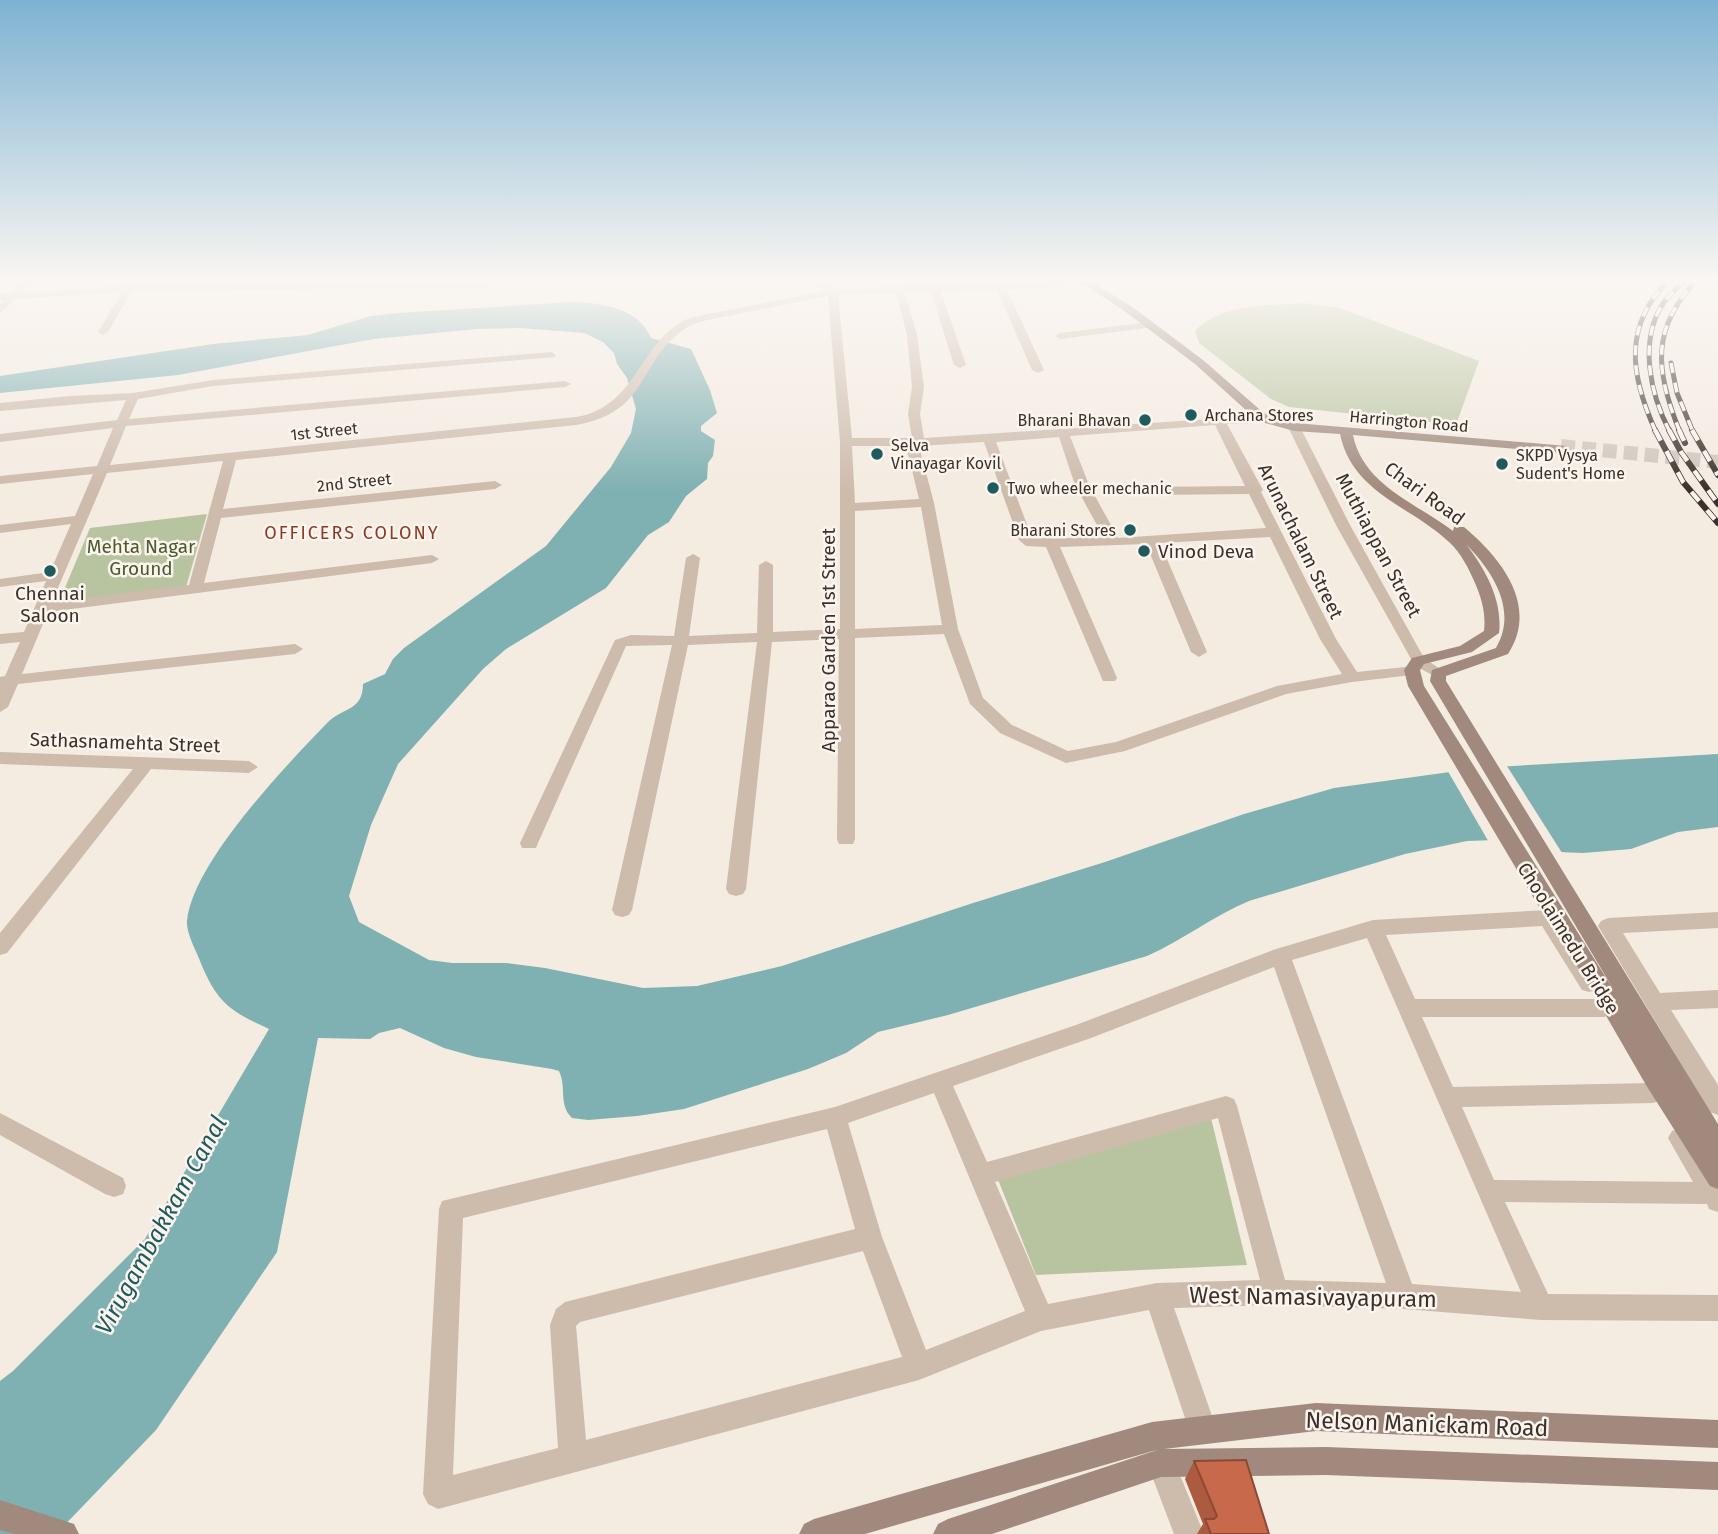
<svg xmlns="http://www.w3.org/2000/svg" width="1718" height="1534" viewBox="0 0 1718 1534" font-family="'Fira Sans',sans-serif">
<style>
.green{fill:#b8c4a0}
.water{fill:#7fb0b2}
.pier{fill:#f4ebe1}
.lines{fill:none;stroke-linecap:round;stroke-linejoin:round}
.secondary-tunnel{stroke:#cfc6bd;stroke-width:14;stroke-dasharray:14 7;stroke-linecap:butt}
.street{fill:#cdbbac;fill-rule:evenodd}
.secondary{fill:#a18a7d;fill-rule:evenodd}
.rail-far1-casing{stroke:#3b302b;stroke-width:5}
.rail-casing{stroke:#3b302b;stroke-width:6}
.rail-far1{stroke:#fbf5ee;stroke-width:3.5;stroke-dasharray:10;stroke-linecap:butt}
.rail{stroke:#fbf5ee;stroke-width:4.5;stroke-dasharray:12;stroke-linecap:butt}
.wall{fill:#ac5a40}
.building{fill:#c8694b;stroke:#8c4a34;stroke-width:2}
.poi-dot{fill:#1f5a5e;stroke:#fbf5ee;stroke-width:2.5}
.labels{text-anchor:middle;stroke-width:5;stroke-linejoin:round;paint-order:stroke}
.far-poi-label{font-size:16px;fill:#3b302b;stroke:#fbf5ee;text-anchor:start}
.far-street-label{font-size:16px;fill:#3b302b;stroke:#fbf5ee}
.far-neighbourhood-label{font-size:18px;letter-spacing:2px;fill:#8c3b22;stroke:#fbf5ee}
.street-label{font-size:19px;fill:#3b302b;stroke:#fbf5ee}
.park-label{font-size:19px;fill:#4a5a2e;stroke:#fbf5ee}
.poi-label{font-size:19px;fill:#3b302b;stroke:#fbf5ee;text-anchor:start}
.near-street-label{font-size:23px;fill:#3b302b;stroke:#fbf5ee}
.near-water-label{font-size:24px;font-style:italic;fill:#1f5a5e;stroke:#fbf5ee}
</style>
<rect width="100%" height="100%" fill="#f4ebe1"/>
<path class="green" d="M1304 303 1340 308 1479 361 1456 425 1289 407 1271 399 1199 343 1195 331C1221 303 1268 306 1304 303Z
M207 514 186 587 59 602 90 528Z
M1211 1118 1247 1265 1036 1275 995 1172Z"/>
<path class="water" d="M572 302C602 303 639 308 651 338L691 349 710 390 717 413 701 426V431L715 440 713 456 708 463 707 479 686 496 669 522 648 535 606 588 506 649 483 669 398 764 371 825 349 896 359 922 429 960 452 963H506L545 968 643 988 697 986 782 966 970 904 1105 862 1244 814 1334 788 1479 768 1718 754V827L1678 832 1631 849 1583 853 1559 852 1495 840 1467 841 1405 854 1249 901C1213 916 1183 940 1147 956L948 1015 878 1032 846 1053 808 1069 684 1109 637 1116 588 1120 572 1118C558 1104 567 1088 559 1071L552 1069 476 1057 444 1048 400 1028 379 1033 370 1039 318 1038 277 1252 156 1430 56 1534H0V1381L13 1371 145 1239 269 1029C230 1011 217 1003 200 961 196 950 186 933 187 921 193 862 286 766 327 723 343 707 363 711 363 684L385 674 393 659 404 648 546 546 611 467 631 433 636 409 627 378 617 364 614 353 603 342 584 333 520 328 477 329 374 339 178 375 0 393V376L213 344 308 335 371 316 398 313Z"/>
<path class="pier" d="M1505 763 1564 856 1490 844 1446 768Z"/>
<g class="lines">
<path class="secondary-tunnel" d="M1561 446 1718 462"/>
<path class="street" d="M26 278H36L22 293 166 283 481 282 489 278H500L483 288 132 291 108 332 103 335 98 332 122 292 16 299 0 313V304L4 300H0V294L11 293Z
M805 278H816L835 289 1086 279 1088 281 1083 284 1007 290 1044 370 1038 373 1032 370 997 290 941 292 966 365 960 368 954 365 931 292 905 293 917 335 924 387 920 414 924 438 1255 416 1276 410V416L1257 423 1227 424 1263 490 1261 492 1336 639 1357 672 1415 666 1336 525 1288 427 1290 424 1300 427 1350 525 1424 658 1446 673 1438 678 1419 668 1418 673 1412 675 1352 682 1286 694 1125 751 1066 763 1000 733 970 704 944 634 855 638V839L853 844H839L837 839 839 639 772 642 746 889 743 894 736 896 729 894 726 889 757 642 688 645 632 910 629 915 622 917 615 915 612 910 672 645 626 646 538 843 536 848H522L520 843 615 640 631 635 674 636 686 558 693 554 700 558 689 636 757 633 759 565 766 561 773 565V632L840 629V442L828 296C798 302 768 308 738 314 721 318 701 319 686 328 637 360 651 412 576 425L236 460 223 509 495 481 502 485 495 489 221 518 204 583 432 555 439 559 432 563 48 612 22 674 295 644 303 649 295 654 18 684 8 707 0 712V677L5 676 20 642 0 644V634L24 632 46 581 0 587V579L50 572 71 524 0 533V525L75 516 93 474 0 484V476L97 466 113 428 0 442V434L117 420 126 400 0 411V403L70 396 133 393 213 380 551 352 556 355 555 357 213 386 138 399 129 419 565 381 571 384 565 387 126 426 110 465 576 417C640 407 639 335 693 317L824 291ZM896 293 907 335 912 387 908 414 912 438H852L838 295ZM1215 425 1245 486 1145 487 1138 491 1145 495 1249 494 1266 528 1118 538 1089 485 1070 436ZM1059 437 1075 485 1104 538H1032L996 442ZM984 442 1019 540 1026 546 1046 547 1103 681H1115L1117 678 1060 547 1146 544 1191 652 1199 657 1207 652 1160 543 1270 537 1320 639 1342 674 1277 686 1116 742 1068 751 1012 725 983 698 958 629 934 503 919 446ZM852 446H906L919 499 855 503ZM223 461 189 585 52 602 107 473ZM921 507 942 625 855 629V511Z
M1150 322 1155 325 1154 327 1060 339 1055 336 1060 333Z
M0 752 249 761 258 767 249 773 151 769 7 953 0 955V933L133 769 0 764Z
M1547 910 1554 913 1596 978 1599 984 1596 990 1589 992 1582 990 1542 926 1386 935 1415 999H1604L1612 1002 1615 1008 1612 1014 1604 1017H1422L1453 1087 1653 1083 1661 1086 1664 1093 1661 1100 1653 1103 1462 1107 1494 1180 1693 1182 1668 1138 1672 1131 1680 1128 1688 1131 1718 1179V1212L1709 1209 1707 1204 1505 1202 1548 1294 1718 1295V1321L1541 1320 1404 1309 1276 1305 1174 1308 1217 1430 1213 1440 1203 1444 1193 1440 1189 1430 1149 1310 1041 1331 919 1380 438 1509 428 1504 423 1494 439 1209 442 1201 835 1107 1076 1025 1273 950 1373 920ZM1367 938 1521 1292 1412 1284 1292 960ZM1274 967 1386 1283 1285 1280 1237 1106 1234 1099 1226 1096 987 1162 953 1086 1091 1038ZM934 1093 1025 1311 926 1350 882 1237 848 1123ZM1218 1118 1260 1280 1157 1283 1048 1304 995 1182ZM827 1129 855 1229 565 1302 556 1309 550 1325 558 1448 453 1475 463 1218ZM863 1251 902 1357 586 1440 576 1326 580 1322Z
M1718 912V928L1623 933 1660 993 1718 990V1008L1671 1010 1718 1085V1115L1710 1112 1598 926 1601 921 1608 918Z
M0 1113 123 1178 126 1186 123 1194 114 1197 105 1194 0 1135Z
M1161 1449 1171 1453 1204 1534H1174L1147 1463 1151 1453Z"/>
<path class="secondary" d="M1074 278H1085L1131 306 1203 360 1266 415 1295 423 1567 446 1569 449 1563 453 1353 435C1363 485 1416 503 1453 531L1454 527H1464C1502 559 1539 606 1508 654L1446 676V681L1718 1124V1189L1710 1186 1646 1085 1567 948 1536 902 1408 686 1404 670 1412 658 1460 646 1484 631C1486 614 1482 599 1475 583 1469 569 1461 553 1449 542 1411 506 1352 493 1340 434L1294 431 1258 421 1195 364 1123 310ZM1466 544C1493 572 1518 610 1496 648L1432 670 1430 681 1615 992 1424 686 1420 670 1424 664 1472 652 1499 633C1503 600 1485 569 1466 544Z
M1316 1403 1718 1420V1448L1316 1431 1164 1449 1326 1447 1718 1462V1490L1326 1475 1161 1477 992 1534H933L938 1524 948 1519 1160 1449 865 1534H799L804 1524 814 1519 1152 1422Z
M0 1500 74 1524 79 1534H14L0 1530Z"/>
<g class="rail-far1-casing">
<path id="rail-far1" d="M1671 363 1677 393 1693 432
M1656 432C1630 375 1622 325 1671 278
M1670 432C1650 394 1638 340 1664 302 1671 294 1679 286 1686 278
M1680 432C1655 371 1650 327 1699 278"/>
</g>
<g class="rail-casing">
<path id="rail" d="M1655 430 1683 482 1718 523
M1669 430 1681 452 1718 504
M1679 430 1685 443
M1692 430 1718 475"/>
</g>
<use href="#rail-far1" class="rail-far1"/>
<use href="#rail" class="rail"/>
</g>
<path class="wall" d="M1194 1461 1269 1534H1197L1203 1524 1185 1479Z"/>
<path class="building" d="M1246 1460 1269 1534H1211L1205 1519H1214L1217 1516 1194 1461Z"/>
<linearGradient id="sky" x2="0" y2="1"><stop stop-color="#7eb2d2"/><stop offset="0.57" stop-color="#faf6f2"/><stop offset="1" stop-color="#faf6f2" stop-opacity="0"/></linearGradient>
<rect width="1718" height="492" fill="url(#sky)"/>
<g class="poi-dot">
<circle cx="1191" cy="415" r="7"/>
<circle cx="1145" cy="420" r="7"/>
<circle cx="877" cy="454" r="7"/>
<circle cx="1502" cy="464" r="7"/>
<circle cx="993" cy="488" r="7"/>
<circle cx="1130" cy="530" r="7"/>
<circle cx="1144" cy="551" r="7"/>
<circle cx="50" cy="571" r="7"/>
</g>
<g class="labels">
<g class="far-poi-label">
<text x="1205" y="421">Archana Stores</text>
<text x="1131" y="426" text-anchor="end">Bharani Bhavan</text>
<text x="891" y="451">Selva<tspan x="891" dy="18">Vinayagar Kovil</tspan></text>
<text x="1516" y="461">SKPD Vysya<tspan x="1516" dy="18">Sudent's Home</tspan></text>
<text x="1007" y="494">Two wheeler mechanic</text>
<text x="1116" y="536" text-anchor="end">Bharani Stores</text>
</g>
<g class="far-street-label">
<text transform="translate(1409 421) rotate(5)" y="6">Harrington Road</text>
<text transform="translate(324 431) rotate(-6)" y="6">1st Street</text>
<text transform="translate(354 482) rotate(-6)" y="6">2nd Street</text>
</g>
<g class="far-neighbourhood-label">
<text x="352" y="539">OFFICERS COLONY</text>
</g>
<g class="street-label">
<text transform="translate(1425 493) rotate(36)" y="7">Chari Road</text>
<text transform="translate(1301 541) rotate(64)" y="7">Arunachalam Street</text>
<text transform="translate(1379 545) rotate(62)" y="7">Muthiappan Street</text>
<text transform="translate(828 640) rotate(-90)" y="7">Apparao Garden 1st Street</text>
<text transform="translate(125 742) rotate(2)" y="7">Sathasnamehta Street</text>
<text transform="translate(1569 938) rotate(58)" y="7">Choolaimedu Bridge</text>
</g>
<g class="park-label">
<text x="141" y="553">Mehta Nagar<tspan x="141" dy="22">Ground</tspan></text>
</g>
<g class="poi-label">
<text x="1158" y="558">Vinod Deva</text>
<text x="50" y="600" text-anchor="middle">Chennai<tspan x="50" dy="22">Saloon</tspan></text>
</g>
<g class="near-street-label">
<text transform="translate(1313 1297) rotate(1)" y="8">West Namasivayapuram</text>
<text transform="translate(1427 1424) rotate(2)" y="8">Nelson Manickam Road</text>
</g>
<g class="near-water-label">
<text transform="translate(161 1225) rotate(-61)" y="8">Virugambakkam Canal</text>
</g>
</g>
</svg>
